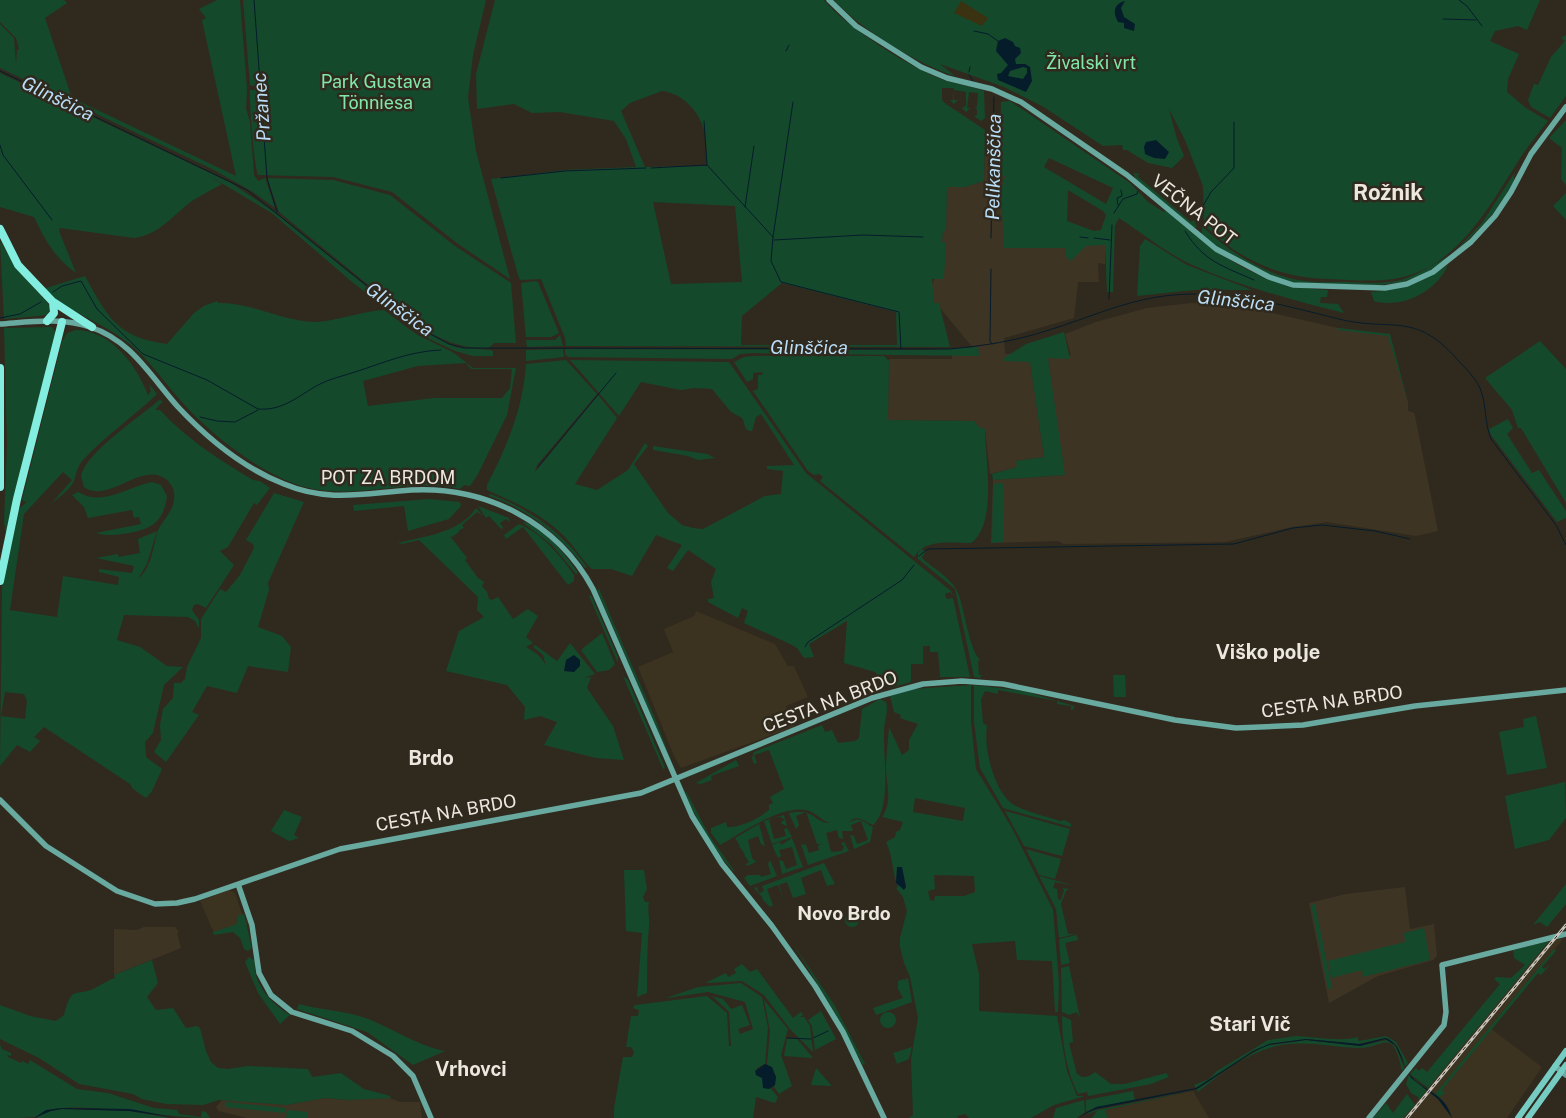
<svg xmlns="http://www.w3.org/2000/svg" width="1566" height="1118" viewBox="0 0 1566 1118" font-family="'Public Sans',sans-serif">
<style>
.built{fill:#3b3220}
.education{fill:#3e3424}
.green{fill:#15492c;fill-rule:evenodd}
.sand{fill:#3a3211}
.water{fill:#051c2b;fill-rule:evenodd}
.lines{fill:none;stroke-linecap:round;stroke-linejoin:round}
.stream{stroke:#051c2b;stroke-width:1}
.secondary{stroke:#68a9a0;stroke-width:5.5}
.primary{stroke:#76ccc2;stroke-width:6}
.highway{stroke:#83ede0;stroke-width:8}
.rail-casing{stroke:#c8c4bb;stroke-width:3}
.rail{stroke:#302a1e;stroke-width:1;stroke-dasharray:4;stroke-linecap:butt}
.labels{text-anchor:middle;stroke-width:5;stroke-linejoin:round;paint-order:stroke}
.park-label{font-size:18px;fill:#81e7a8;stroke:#302a1e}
.street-label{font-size:18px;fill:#ece8e0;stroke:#302a1e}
.water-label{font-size:19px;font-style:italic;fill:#badef8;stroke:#302a1e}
.neighbourhood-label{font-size:19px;font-weight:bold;fill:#ece8e0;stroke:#302a1e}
.quarter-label{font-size:20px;font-weight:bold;fill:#ece8e0;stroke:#302a1e}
.district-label{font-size:22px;font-weight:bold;fill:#ece8e0;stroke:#302a1e}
</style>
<rect width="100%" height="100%" fill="#302a1e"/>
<path class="built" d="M696 611 775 644 788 666H794L808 697 786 706 794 727 681 768 674 756 638 667 673 652 664 629 694 616Z
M229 890 235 893 242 914 248 923 214 933 200 901Z
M1564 938 1490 1028 1542 1067 1507 1118H1403L1546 944 1549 941Z
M1193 1091 1209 1118H1108L1105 1110Z"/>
<path class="education" d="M985 135 1000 145 1030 174 1054 223 1105 245V264L1098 263 1099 282H1078L1074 318 1004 338 1005 354H1029L1044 457 1016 461 1018 467 990 474 985 429 979 427 974 421 888 420 889 359H952V355H979L940 308 932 305V285L945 250 946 242H942L943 231H946L947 187H965L984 181Z
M1192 303 1232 304 1338 328 1389 335 1408 402V411L1414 413 1415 416 1438 531 1416 536 1327 522 1292 527 1225 542 1064 544 1058 541 991 543 993 480 1064 475 1048 358 1071 355 1065 334 1096 322 1147 308Z
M1405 887 1410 929 1434 924 1437 956 1433 960 1378 976 1329 1003 1309 903 1346 894Z
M144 927H175L179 932 177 933 181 948 114 975V929L137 930Z
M325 1098 348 1100 389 1098 400 1102H420L422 1118H247L219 1111 216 1107 222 1100 286 1105Z"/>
<path class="green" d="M0 0H64L67 3 45 18 72 98 236 176 202 20 206 18 199 9 217 0H240L247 89 246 108 250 122 254 175 258 181 265 178 275 208 253 192 214 170 0 68V24L14 38 16 65 17 50 19 49 16 38 0 22Z
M243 0H486L473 55 468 98 476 151 510 279 458 244 392 192 333 177 258 175C254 164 249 103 250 90H256V87L250 85Z
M495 0H824C846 27 913 70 947 81 959 85 972 86 984 91L985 118 981 121 974 116 977 115V109L975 108 977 106 978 93 969 92 967 108H970L966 112 962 108 966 106V92L954 90V100H958L954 104 950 100H953L954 88H942V100L946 104 985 130 984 181 965 187H947L946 231H943L942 242H946L944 279H932L934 303H939L950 347 566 346 565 338 541 279 520 280 518 275 491 179 566 170 636 167 626 139 614 121 560 112 532 113 514 104 477 109 476 74ZM662 91C682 93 699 111 704 130 707 141 706 155 707 166L645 167 621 111 630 103ZM653 202 735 206 742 282 671 284ZM782 283 896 312 897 345H741L742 316Z
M834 0H1540L1527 30 1518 26 1495 31 1490 41 1519 54 1508 79 1507 92 1526 108 1548 121C1538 134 1527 147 1519 160 1488 208 1456 270 1393 279 1372 282 1351 280 1329 279 1280 278 1239 260 1204 225L1203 186 1185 140 1169 109 1177 139 1184 156 1172 168 1148 163 1127 150H1123L1122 145 1103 146 1042 106 1004 87 940 64 955 76C919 65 859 28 834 0Z
M1566 35V96L1550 118 1531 107 1528 100 1534 84 1538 85 1551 57 1565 41 1561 38Z
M0 73 231 183 276 213 419 329 455 347 490 350 493 351V356H473L455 351 421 335 352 282 273 214 208 175 222 184C212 190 201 195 192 201 172 216 159 235 134 238L60 228 59 231 76 273C55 258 45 240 34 217L0 207Z
M1010 101 1130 183 1148 202 1164 212 1166 210C1219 255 1255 286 1328 290L1327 297H1321L1320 303 1338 304 1344 313C1292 300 1239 286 1190 264 1165 252 1142 233 1119 218L1115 225 1113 292H1107L1105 245 1086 246 1071 261 1066 257V248H1004L1001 191 1005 176 1000 175 1001 102ZM1049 158 1113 188 1106 204 1044 167ZM1068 190 1103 211 1106 215 1101 230 1094 231 1067 221Z
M1566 120V185L1561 179 1562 148 1549 138Z
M1515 172C1514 175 1514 180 1514 182 1511 198 1469 241 1455 251L1482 223Z
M1134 173 1140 174 1137 176 1191 222 1194 220 1197 227 1194 228 1135 179Z
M267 178 333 180 390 195 455 246 511 283 516 343H494L489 348C463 349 444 341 421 328L279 212Z
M1566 193V220L1553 206Z
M1202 226C1228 251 1262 273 1298 280 1314 283 1331 282 1348 282 1365 283 1384 284 1401 280 1420 274 1435 263 1452 254 1412 288 1388 286 1339 284 1324 284 1307 285 1293 283 1265 278 1223 253 1202 235Z
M1145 239 1187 265 1252 290H1194L1137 296 1140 246Z
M0 241 17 269 47 302 50 307 48 315 4 319Z
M1448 265C1436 292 1402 309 1374 301L1371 292C1401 289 1423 282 1448 265Z
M85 276C108 317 116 337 167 344L194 313 204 306 217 301 218 303C252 302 282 322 316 322 338 321 361 311 384 310L416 334 454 353 473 368H516L507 415 478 474 470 486 464 485 460 489C409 477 357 501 305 487 263 476 210 434 181 401 164 382 150 361 131 345 105 324 73 313 46 293V288ZM466 363 471 369H512L510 388 502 398H434L368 406 363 381 418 366Z
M535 281 538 282 559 333 551 337H526L521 283Z
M52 327 56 333 2 549 6 534 4 523 7 445 4 328Z
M1338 328 1390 334 1409 406 1388 336 1338 330Z
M76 330C112 331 136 365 148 395L144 401 151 391 149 384 157 394C133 417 106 435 84 459 76 467 77 474 73 483 68 491 58 498 51 504L72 480 63 472 24 514 10 610 57 617 63 576 118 585 119 577 99 572V569L132 573 134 566 96 558 118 554 119 557 140 553 138 539 157 531 147 564 138 579C151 568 153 549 157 533 161 521 173 513 174 499 175 492 173 486 168 481 144 458 109 505 84 487L81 476C86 452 140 417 159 400L163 401 155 410H160C186 439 220 460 253 480L260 481 270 488 257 505 254 503 228 547 220 551 234 565 206 608 198 604 194 605 192 610 199 620V628L195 621 188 617 124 615 117 640 140 647 167 666 183 667 164 685 153 733 145 742 146 757 162 769 152 791 146 798 133 789 130 784 44 727 34 737 40 741 30 752 17 745 0 766 2 588 19 509 30 499 26 502 22 500 62 342 67 333ZM5 692 24 694 27 701 25 719 1 716Z
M1064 332 1070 359 1048 358 1065 475 993 480 992 474 1017 467 1016 461 1044 457 1030 362 1004 361V358L1026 344Z
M560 335 563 346 527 347 526 340H555Z
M1540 341 1566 369V503L1521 428H1518L1512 410 1485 378Z
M978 347 979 356 752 353 740 354 732 359 568 357 565 354V349L926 350Z
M563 349 564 357 526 361V350Z
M752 356H884L889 361 888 420 974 421 979 427 985 429C985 458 998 524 971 543 952 543 925 538 914 557L820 481 823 477 819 474 814 475 808 471 753 391 758 389V375H762L763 372 753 373V379L747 382 734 362 744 357Z
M566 360 597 394 537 465 535 472 598 395 617 418 575 484 597 490 628 470 645 443 648 446 634 464 668 513 682 525 693 528 703 529 765 496 781 494 783 471 767 469V466L794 465 761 414 756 417 752 431C743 431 746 424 742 418L731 412 712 389 694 388 681 390 641 382 619 416 570 360 729 362 806 473 951 591 953 596 950 592 945 594V596L947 599 953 598 970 677H940L938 652H930V646H923V664H911V682L889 688 875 672 844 663 847 621 809 644 814 657 804 658 797 648 790 644 744 623 748 611 742 608 738 618 708 602V599L714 598 711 582 716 569 688 550 673 571 667 568 682 545 656 535 632 576 611 569H592C582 560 574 546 564 536 542 514 516 503 487 490V485C507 446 523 409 526 364Z
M1508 419 1513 428 1507 434 1532 473 1539 470 1566 511V518L1557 522 1491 435 1489 429Z
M653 446 707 454 715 458 698 460 688 456 653 450Z
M152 482 161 485 167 496C166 505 163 516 156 522 145 533 109 538 96 533L141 524 139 517 134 518 132 510 88 518 84 507 72 495 78 492C103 507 127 487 152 482Z
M1003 483V542L992 543 993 484Z
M274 493 304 502 268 583 269 590 258 627 282 636 291 647 288 672 248 666 237 693 207 686 192 712 199 715 166 762 154 752 161 740 160 725 163 709 173 698 174 683H181L185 679 187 667 201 638V619L220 589 226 592 240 575 254 548 253 544 246 540Z
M490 494C530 509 563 533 587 567L585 568C559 535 530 510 489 496Z
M429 499 460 502 461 506 449 519 408 531 404 506 354 511 353 505Z
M478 506 509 518 510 522 506 519 500 523 503 528 501 529 489 516 486 518Z
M476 508 483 516 477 512 462 525 464 528 459 530V532L452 537 450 536 467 558 465 560 478 578 484 582 482 586 487 592 489 599 492 600 498 597 513 619 528 609 538 616 526 637 533 643 526 647C534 652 541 655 546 666L543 655 533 647 535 645 557 661 570 643 595 674 583 678 591 677 587 688 613 726 624 760 596 758 544 745 557 722 540 716 524 720 525 707 507 685 446 671 459 631 484 617 477 610 478 597 419 540 402 544 398 543C425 536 460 533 476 508Z
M522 522C540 523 569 558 578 573L576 574 552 545Z
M519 524C541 533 561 556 574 575V581L568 585 523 527 506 539 504 535Z
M921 549 924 551 927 550 922 557 924 560C935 569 953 580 958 593 964 607 969 649 980 660L978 661 979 675H982L980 678 974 677 955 589 918 559V553Z
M599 589 657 723 673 766 597 590Z
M591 595 618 657V663L589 596Z
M602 633 615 664 609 670 597 672 581 650Z
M1113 675H1125L1126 697H1114Z
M623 676 628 680 665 768 663 769Z
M971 685V722L976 769 1012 828 1053 910 1059 983 1058 1012H1055L1052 961 1017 960 1015 941 972 944 979 974V1011L1057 1016 1067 1071 1077 1096H1085L1054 1105 1031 1118H969L965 1114 957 1116 958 1118H909L913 1115 911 1059 918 1018 910 977 904 963 900 947V938L907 911 903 897 896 888 898 887C892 873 894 859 886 842L895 837 896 832 900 830 903 822 882 817C894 800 885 782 886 763 887 751 888 739 889 727L902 755 909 750V740L918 724 900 718 901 715 894 712 890 696 913 689ZM915 798 965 808 963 821 913 812ZM934 875 974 876 975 892 964 896H935L934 901 930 900 928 891 935 889Z
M974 685 1024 691 1074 706V709L1071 710V706L1057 704V701L998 690V694L985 691 981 699 983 723 987 726C983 748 995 796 1016 806 1029 813 1046 816 1060 821L1065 820 1071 824V827L1003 808 980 768 974 722Z
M880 699 886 702C889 712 884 721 884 732 883 756 892 809 873 825 863 821 858 813 848 823 862 816 860 821 873 827L870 842 854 849 850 835 854 836 857 844 868 840 861 821 851 825 853 831H842L843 839 839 838 837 830 826 833 831 852 842 851 844 847 841 843 844 842 849 851 808 865 801 844 806 845 809 853 819 850 818 846 821 844H817L806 812 796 816 799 825 796 829 789 813C816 808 815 824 830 823 822 821 815 812 806 810 781 805 741 833 720 845L711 833V828L726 822 727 827C741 827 756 820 769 810V805L773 803 770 797 784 789 769 750 754 755 757 763 754 764 752 758 754 752 822 725 825 732 832 730 838 743 855 741 859 738 862 709Z
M1536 716 1547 768 1507 775 1499 732 1524 727 1523 719Z
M736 760 739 766 711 776 712 780 701 784 696 783Z
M1565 782 1566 818 1549 840 1515 849 1505 796Z
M686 791 709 835 735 872C724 866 684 801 686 791Z
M284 810 302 817 294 835 299 838 289 841 271 831Z
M1005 811 1070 829 1062 856 1024 846Z
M784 815 787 826 782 824 781 822 785 820 779 816 769 820 774 839 786 836 784 829 787 828 792 837 772 844 764 821Z
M759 824 765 846 761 844 758 836 748 840 752 858 756 862 747 866 746 864 749 862 745 856 742 858 745 855 740 847 737 848 740 846 735 838Z
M792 838 803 867 782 874 779 860 783 861 786 869 797 865 792 847 779 850 781 856 778 858 772 845 780 842 781 845Z
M1026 849 1061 859 1055 879 1039 875Z
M770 860 777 876 750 886 744 878 748 875H760L761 877 771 874 768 864Z
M824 863 835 884 827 886 821 870 801 878 806 894 793 898 787 882 779 885 784 901 778 885 767 889 773 905 770 907 762 899 763 898 754 888 757 887 759 893 764 891 762 886Z
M624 870H644L647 889 643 897 645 902H649C647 911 650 918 649 926 647 948 647 970 647 993L637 997 642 933 626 931Z
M1039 876 1072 885 1055 882 1053 888 1057 889 1058 899 1061 900 1064 890 1062 888 1069 889 1066 891 1061 904 1068 934H1076L1059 938 1056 909Z
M1566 884V904L1547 927 1540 922 1533 925Z
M1315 904 1332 988 1328 989 1311 905Z
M845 920a7 7 0 1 1 14 0a7 7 0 1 1-14 0Z
M244 914 252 948 248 951 244 949 240 938 233 932 214 935 213 932 235 925 238 922 237 916Z
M1424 928 1430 960 1363 977 1362 970 1331 978 1328 961 1405 942 1404 933Z
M1077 935 1078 940 1065 943 1070 963 1061 965 1059 939Z
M1549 941 1428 1088 1410 1074 1416 1068 1419 1071 1422 1068 1427 1072 1500 984 1494 979 1496 977 1511 978 1525 965 1514 958 1513 950Z
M793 944 835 1006 865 1064 863 1065 832 1008Z
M1554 949 1556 951 1542 967 1544 969 1550 965 1541 975 1538 973 1442 1090 1445 1093 1439 1098 1435 1094Z
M249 957 254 960C256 965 254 967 255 971 259 991 274 1005 290 1015L280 1024 258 993 245 962Z
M152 960 158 983 147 997 156 1010 173 1008 186 1028 197 1026 200 1028 206 1051 211 1062 218 1068 228 1069 248 1066 308 1069 312 1077 341 1073 364 1089 387 1095 392 1098 348 1100 325 1098 286 1105 219 1100 203 1105 166 1104 142 1099 133 1094 79 1084 39 1058 0 1039V1005L30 1016 56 1021 64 1015C73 982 75 999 97 987 103 984 108 980 115 978L114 975Z
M742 964 750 972 757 969 793 1018 801 1012 803 1015 800 1017H804L810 1026 813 1052 790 1029 764 995 742 981 705 983 726 973 728 977 736 973 734 969Z
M1069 966 1080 1018 1077 1012 1069 1015 1062 1012 1061 968Z
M908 978 912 1002 876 1015 873 1008 903 998 898 989V981L904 979 905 981V979Z
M741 983 762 997 768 1028 765 1064 757 1068 756 1075 762 1078 778 1097 775 1103 756 1097 753 1118H614V1108L623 1057H632L634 1052 631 1047H626L631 1016H638L639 1010 633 1008 635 1005 707 996 727 1013 729 1046H731L729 1012 712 996 723 999 731 1009 742 1005 750 1025 738 1029 740 1034 753 1029 745 1002 708 992 666 998 698 987Z
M764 1000 788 1029 781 1055 792 1086 779 1094 774 1087 776 1077 767 1064 770 1031Z
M299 1004C319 1010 340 1010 359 1016 389 1025 414 1045 445 1051L413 1065 367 1032 297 1009Z
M821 1011 836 1039 815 1050 812 1026 808 1020Z
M880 1020a8 8 0 1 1 16 0a8 8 0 1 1-16 0Z
M1062 1016 1071 1020 1073 1042 1069 1043 1077 1074C1084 1079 1089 1077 1095 1072L1111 1084H1125L1166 1073 1169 1077 1151 1084 1088 1096 1087 1092 1078 1094C1066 1071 1062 1042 1062 1016Z
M1296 1036C1313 1037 1342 1042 1357 1037L1359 1041 1386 1036 1396 1042 1408 1063 1405 1067 1397 1046 1387 1038 1358 1044 1306 1039 1269 1044 1253 1051 1202 1085 1196 1088 1194 1085 1209 1079 1217 1071 1268 1040Z
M787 1039H797L813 1058 784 1056Z
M1306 1040 1360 1046 1387 1040 1396 1047 1404 1068 1402 1071C1392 1025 1385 1049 1357 1048 1330 1047 1304 1040 1277 1046 1249 1052 1220 1074 1198 1092L1197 1089 1264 1046Z
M0 1044 2 1049 11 1053V1056L7 1055 8 1057 21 1063 22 1061 28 1064 30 1060 77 1089 108 1093 154 1108 177 1110 179 1114 201 1117 202 1111 206 1112 210 1118C161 1118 113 1105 63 1108 51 1108 45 1112 35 1117 27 1118 9 1118 0 1118Z
M912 1047 909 1059 897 1064 893 1053Z
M816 1068 832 1086 811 1085Z
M1409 1075 1427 1090 1419 1100 1418 1097 1411 1093 1406 1084Z
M1133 1091 1135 1100 1086 1111V1100Z
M1193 1091 1105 1110 1108 1118H1092L1097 1111 1087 1114V1112Z
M1407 1094 1415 1105 1403 1118H1373L1386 1103 1393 1113Z
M1084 1100 1085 1112 1077 1118H1053L1056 1108Z
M226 1102 286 1108 285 1113 225 1107Z
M62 1109 129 1111 170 1118H36L46 1112Z
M287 1110 308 1112V1118H286Z"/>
<path class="sand" d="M961 1 988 18 982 26 954 13Z"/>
<path class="water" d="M1125 1 1121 8 1124 17 1135 24 1134 31 1124 28V23L1118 22C1113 13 1113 4 1125 1Z
M1005 38 1013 42 1015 46 1020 48 1021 53 1015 59 1016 64H1025L1030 67 1032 81 1026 92 998 80 997 74 1001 73 1008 65 996 51 998 41ZM1023 67 1027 68V73L1023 79 1008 76 1010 71Z
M1156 140 1169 152 1165 159 1154 158 1145 154 1144 147 1146 142Z
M574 655 580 660V666L574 672 564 671 566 660Z
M897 867H902L906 887 904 890 896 883Z
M1385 1038C1402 1043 1401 1063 1411 1076 1424 1092 1445 1092 1452 1118L1438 1099 1411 1078 1395 1045 1385 1039 1360 1046 1306 1040 1269 1045 1253 1052 1197 1089 1096 1109 1077 1118 1096 1107 1196 1088 1253 1051 1269 1044 1306 1039 1360 1044Z
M765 1064 772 1067 776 1077 775 1085 769 1089 763 1088 762 1078 756 1075 755 1071Z
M62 1108 130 1109 178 1118 129 1111 62 1109 51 1111 34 1118 46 1110Z"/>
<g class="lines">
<path class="stream" d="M254 0 267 178 277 212
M1459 0 1467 6 1482 26
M1443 19 1476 20
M974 31 988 34 998 41
M786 51 789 45
M0 71 247 190 421 329 449 344 464 348 949 349C983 346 1016 341 1049 330 1085 319 1120 303 1157 297 1221 287 1278 304 1339 319 1391 332 1414 311 1456 358 1465 368 1474 376 1480 388 1487 405 1484 422 1491 439L1556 525 1566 545
M969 72 970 67
M969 75 973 81
M704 121 707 165
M0 145 3 155 52 220
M651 168 707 165 773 237 771 261 781 282 899 312 901 349
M501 178 565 171 646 168
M1118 205 1117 198 1122 196 1121 190
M745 207 754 146
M1200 211 1211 192 1234 168V122
M1114 213 1123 199 1137 194 1138 191
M1185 231C1204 262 1223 266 1254 280
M773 237 793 102
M1080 237 1088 238
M991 238 994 97
M1094 238 1110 240
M774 240 863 235 923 237
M991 269 990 341 992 344
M53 292 62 286 81 281 97 309 143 354 207 380 258 409C283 411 298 396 318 385 329 379 343 376 355 372 383 363 410 351 441 350
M1109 299 1112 225
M0 318 20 314 41 302
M200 417 217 421 235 422 258 410
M538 467 616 373
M919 556 928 549 1234 544 1293 528 1322 525 1375 531 1410 539
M805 647 808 642 902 580 914 565
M787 1038 811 1039
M813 1038 828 1031"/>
<path class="secondary" d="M829 0 856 26 921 67 947 78 992 89 1021 102 1127 175 1216 249 1269 277 1293 285 1385 288 1407 284 1433 272 1471 242 1495 216 1511 192 1531 154 1566 107
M0 324C29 322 62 317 90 327 131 340 151 377 178 407 208 439 243 468 284 484 329 503 365 493 411 490 486 486 557 522 593 589L692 816 722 864 772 926 815 986 843 1032 884 1118
M0 800 46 846 117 891 155 904 177 903 195 899 340 849 641 793 872 698 923 684 962 681 1003 684 1175 720 1236 728 1303 725 1415 706 1566 690
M238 884 252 925 259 973 271 995 292 1012 352 1031 393 1056 413 1076 431 1118
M1555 1066 1566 1075
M1369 1118 1444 1025 1446 1012 1442 965 1566 934"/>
<path class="primary" d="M1518 1118 1566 1051
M1528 1118 1566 1065"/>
<path class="highway" d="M0 229 18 265 53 302 54 313 47 321
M52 301 92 327
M0 368V487
M0 581 17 499 62 322"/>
<g class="rail-casing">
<path id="rail" d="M1407 1118 1566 925"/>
</g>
<use href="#rail" class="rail"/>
</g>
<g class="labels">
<g class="park-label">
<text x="1091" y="69">Živalski vrt</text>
<text x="376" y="88">Park Gustava<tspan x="376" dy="21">Tönniesa</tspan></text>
</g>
<g class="street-label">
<text transform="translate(1194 210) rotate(38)" y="6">VEČNA POT</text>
<text x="388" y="484">POT ZA BRDOM</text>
<text transform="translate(830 702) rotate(-21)" y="6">CESTA NA BRDO</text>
<text transform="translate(1332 702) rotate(-8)" y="6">CESTA NA BRDO</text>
<text transform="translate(446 813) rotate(-10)" y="6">CESTA NA BRDO</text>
</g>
<g class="water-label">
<text transform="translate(58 98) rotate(26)" y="7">Glinščica</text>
<text transform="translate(261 107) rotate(-94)" y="7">Pržanec</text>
<text transform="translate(993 167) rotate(-89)" y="7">Pelikanščica</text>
<text transform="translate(1236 300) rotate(6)" y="7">Glinščica</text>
<text transform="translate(400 309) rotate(36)" y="7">Glinščica</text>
<text x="809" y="354">Glinščica</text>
</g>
<g class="neighbourhood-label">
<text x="844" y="920">Novo Brdo</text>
</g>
<g class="quarter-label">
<text x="1268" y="659">Viško polje</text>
<text x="431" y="765">Brdo</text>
<text x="1250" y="1031">Stari Vič</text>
<text x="471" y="1076">Vrhovci</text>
</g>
<g class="district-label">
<text x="1388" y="200">Rožnik</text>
</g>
</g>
</svg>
